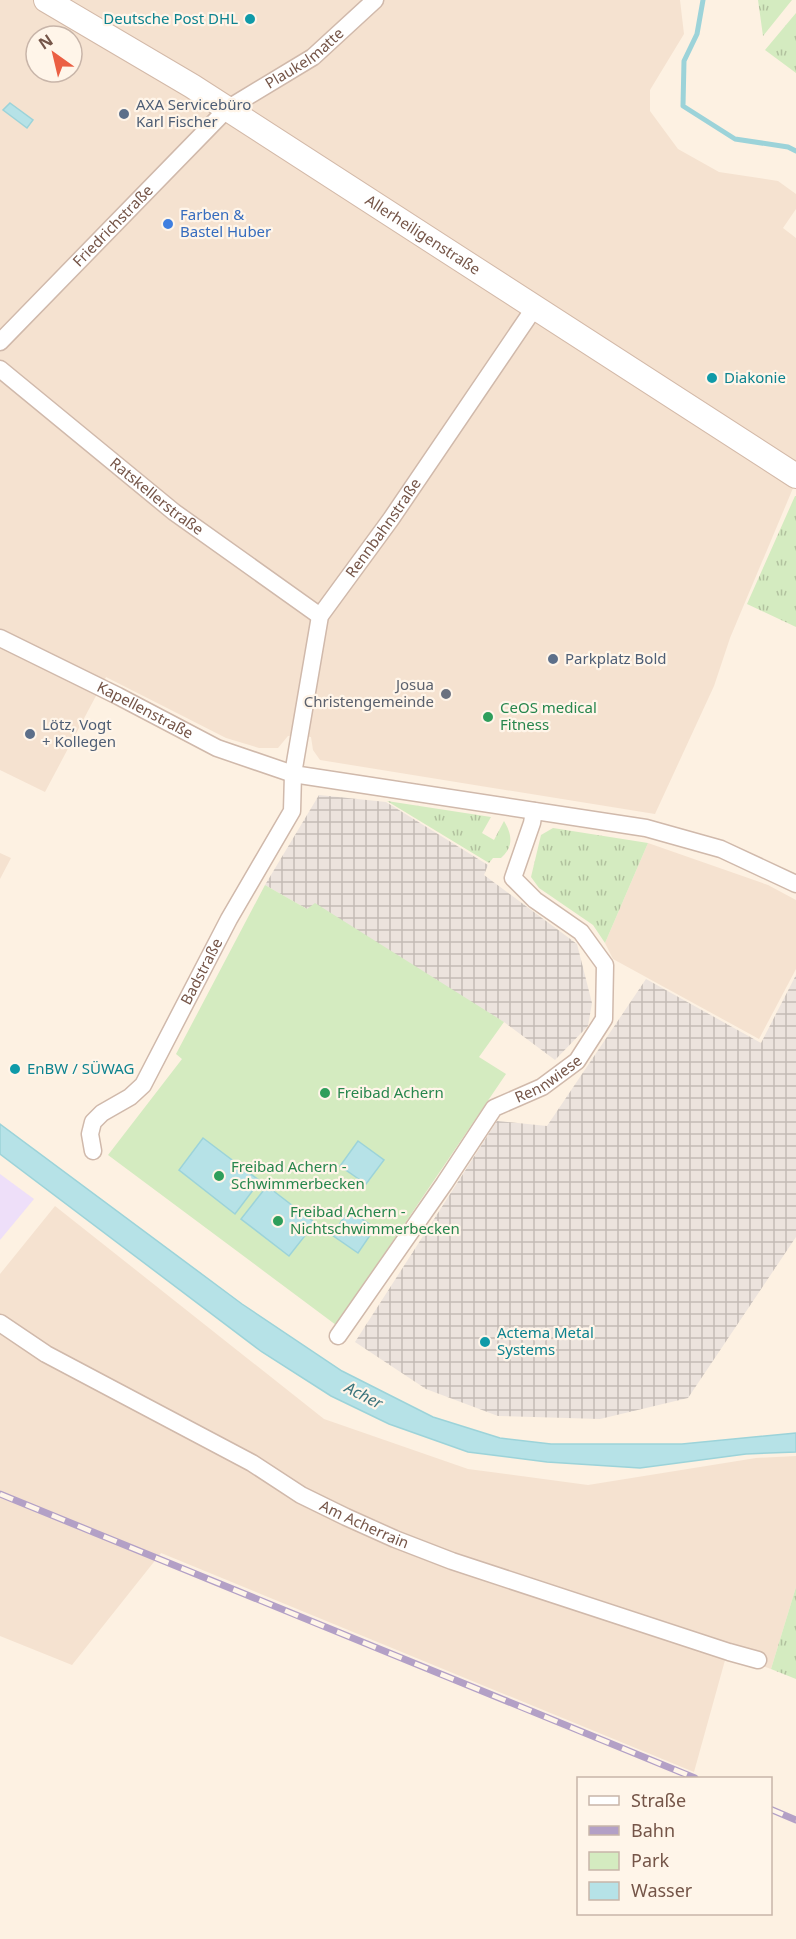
<svg xmlns="http://www.w3.org/2000/svg" width="796" height="1939" viewBox="0 0 796 1939" font-family="'Noto Sans',sans-serif">
<style>
.residential{fill:#f5e2d0;fill-rule:evenodd}
.industrial{fill:url(#industrial-grid)}
.education{fill:#eedff9}
.grass{fill:url(#grass-tufts)}
.park{fill:#d4ebc0}
.water{fill:#b6e2e7;stroke:#9cd3d9;stroke-width:1.5}
.lines{fill:none;stroke-linecap:round;stroke-linejoin:round}
.stream{stroke:#9cd3d9;stroke-width:5}
.street-casing{stroke:#d0b9ab;stroke-width:19}
.secondary-casing{stroke:#d3b9a8;stroke-width:26}
.street{stroke:#fff;stroke-width:16}
.secondary{stroke:#fff;stroke-width:24}
.rail-casing{stroke:#b3a0c6;stroke-width:7}
.rail{stroke:#fff5e9;stroke-width:4.5;stroke-dasharray:14;stroke-linecap:butt}
.culture-dot{fill:#0f9aa8;stroke:#fff5e9;stroke-width:2}
.service-dot{fill:#5c6f8a;stroke:#fff5e9;stroke-width:2}
.shop-dot{fill:#3f7fe0;stroke:#fff5e9;stroke-width:2}
.worship-dot{fill:#6b7280;stroke:#fff5e9;stroke-width:2}
.leisure-dot{fill:#2e9e5b;stroke:#fff5e9;stroke-width:2}
.labels{text-anchor:middle;stroke-width:4.5;stroke-linejoin:round;paint-order:stroke}
.culture-label{font-size:15px;fill:#0d838f;stroke:#fff5e9;text-anchor:start}
.street-label{font-size:15px;fill:#755548;stroke:#fff5e9}
.service-label{font-size:15px;fill:#4e5e75;stroke:#fff5e9;text-anchor:start}
.shop-label{font-size:15px;fill:#366cbe;stroke:#fff5e9;text-anchor:start}
.worship-label{font-size:15px;fill:#5b616d;stroke:#fff5e9;text-anchor:end}
.leisure-label{font-size:15px;fill:#27864d;stroke:#fff5e9;text-anchor:start}
.water-label{font-size:16px;font-style:italic;fill:#3b747c;stroke:#fff5e9}
</style>
<defs>
<pattern id="industrial-grid" width="8" height="8" patternUnits="userSpaceOnUse" patternTransform="scale(1.5)"><rect width="8" height="8" fill="#ece3dd"/><path d="M0 4h8M4 0v8" fill="none" stroke="#c4bbb5"/></pattern>
<pattern id="grass-tufts" width="24" height="20" patternUnits="userSpaceOnUse" patternTransform="scale(1.5)"><rect width="24" height="20" fill="#d4ebc0"/><path d="M3 7l-1-3M5 7V3M7 7l1-3M15 17l-1-3M17 17v-4M19 17l1-3" fill="none" stroke="#b1c19e"/></pattern>
</defs>
<rect width="100%" height="100%" fill="#fdf1e2"/>
<path class="residential" d="M0 0H680L684 34 650 90V111L678 149 719 172 778 181 796 194V209L783 228 796 238V481L730 638 714 686 655 814 320 760 313 750 311 737 288 736 278 748H259L226 738 106 677 45 792 0 770ZM36 36H72V72H36Z
M648 843 768 885 796 900V969L759 1039 613 959 605 943Z
M0 853 11 858 0 879Z
M55 1206 324 1419 468 1469 588 1485 756 1458 796 1456V1587L771 1669 727 1653 694 1772 161 1553 72 1665 0 1636V1274Z"/>
<path class="industrial" d="M319 795 386 802 488 865 484 875 577 944 592 1003 588 1026 555 1060 504 1022 265 885Z
M796 975V1237L688 1398 600 1419 498 1416 426 1389 355 1342 497 1121 547 1126 646 979 761 1043Z"/>
<path class="education" d="M0 1174 34 1199 0 1240Z"/>
<path class="grass" d="M758 0H792L763 36Z
M796 13V73L765 50Z
M795 496H796V627L747 604Z
M387 801 491 817 482 833 494 840 504 821C512 834 514 847 501 858H493L489 863Z
M553 828 648 843 605 943 593 925 539 888 531 877 541 835Z
M796 1587V1679L771 1669Z"/>
<path class="park" d="M265 885 307 909 315 903 504 1022 479 1057 506 1074 336 1325 108 1155 182 1059 176 1054Z"/>
<path class="water" d="M10 103 33 120 27 128 3 110Z
M0 1124 242 1304 342 1371 433 1417 500 1438 551 1444H682L796 1433V1452L746 1454 640 1468 547 1462 468 1452 389 1424 331 1396 262 1352 0 1154Z
M203 1138 260 1181 235 1214 179 1170Z
M358 1141 384 1160 366 1184 340 1166Z
M267 1186 315 1223 289 1256 241 1219Z
M349 1210 375 1228 358 1253 332 1235Z"/>
<g class="lines">
<path class="stream" d="M703 0 697 34 684 61 683 106 735 139 788 147 796 151"/>
<g class="street-casing">
<g id="street">
<path id="s1" d="M0 342 227 109 313 57 375 0"/>
<path id="s2" d="M0 369 174 512 320 616"/>
<path id="s3" d="M0 638 118 696 217 748 293 774 646 828 721 849 796 884"/>
<path id="s4" d="M93 1151 90 1134 93 1122 102 1113 130 1097 143 1085 229 919 292 811 293 774 320 616 391 519 535 307"/>
<path id="s5" d="M0 1323 46 1354 252 1463 301 1495 346 1517 395 1539 452 1561 729 1652 758 1660"/>
<path id="s6" d="M338 1336 444 1184 494 1108 542 1087 577 1061 604 1019 605 965 581 932 535 900 513 878 532 823 534 811"/>
</g>
</g>
<g class="secondary-casing">
<g id="secondary">
<path id="s7" d="M46 0 192 86 796 476"/>
</g>
</g>
<use href="#street" class="street"/>
<use href="#secondary" class="secondary"/>
<g class="rail-casing">
<path id="rail" d="M0 1494 695 1778
M770 1809 796 1820"/>
</g>
<use href="#rail" class="rail"/>
</g>
<g class="culture-dot">
<circle cx="250" cy="19" r="6"/>
<circle cx="712" cy="378" r="6"/>
<circle cx="15" cy="1069" r="6"/>
<circle cx="485" cy="1342" r="6"/>
</g>
<g class="service-dot">
<circle cx="124" cy="114" r="6"/>
<circle cx="553" cy="659" r="6"/>
<circle cx="30" cy="734" r="6"/>
</g>
<circle class="shop-dot" cx="168" cy="224" r="6"/>
<circle class="worship-dot" cx="446" cy="694" r="6"/>
<g class="leisure-dot">
<circle cx="488" cy="717" r="6"/>
<circle cx="325" cy="1093" r="6"/>
<circle cx="219" cy="1176" r="6"/>
<circle cx="278" cy="1221" r="6"/>
</g>
<g class="labels">
<g class="culture-label">
<text x="238" y="24" text-anchor="end">Deutsche Post DHL</text>
<text x="724" y="383">Diakonie</text>
<text x="27" y="1074">EnBW / SÜWAG</text>
<text x="497" y="1338">Actema Metal<tspan x="497" dy="17">Systems</tspan></text>
</g>
<g class="street-label">
<text dy="5" stroke="none"><textPath href="#s1" startOffset="418">Plaukelmatte</textPath></text>
<text dy="5" stroke="none"><textPath href="#s1" startOffset="162">Friedrichstraße</textPath></text>
<text dy="5" stroke="none"><textPath href="#s7" startOffset="444">Allerheiligenstraße</textPath></text>
<text dy="5" stroke="none"><textPath href="#s2" startOffset="202">Ratskellerstraße</textPath></text>
<text dy="5" stroke="none"><textPath href="#s4" startOffset="710">Rennbahnstraße</textPath></text>
<text dy="5" stroke="none"><textPath href="#s3" startOffset="162">Kapellenstraße</textPath></text>
<text dy="5" stroke="none"><textPath href="#s4" startOffset="220">Badstraße</textPath></text>
<text dy="5" stroke="none"><textPath href="#s6" startOffset="338">Rennwiese</textPath></text>
<text dy="5" stroke="none"><textPath href="#s5" startOffset="417">Am Acherrain</textPath></text>
</g>
<g class="service-label">
<text x="136" y="110">AXA Servicebüro<tspan x="136" dy="17">Karl Fischer</tspan></text>
<text x="565" y="664">Parkplatz Bold</text>
<text x="42" y="730">Lötz, Vogt<tspan x="42" dy="17">+ Kollegen</tspan></text>
</g>
<g class="shop-label">
<text x="180" y="220">Farben &amp;<tspan x="180" dy="17">Bastel Huber</tspan></text>
</g>
<g class="worship-label">
<text x="434" y="690">Josua<tspan x="434" dy="17">Christengemeinde</tspan></text>
</g>
<g class="leisure-label">
<text x="500" y="713">CeOS medical<tspan x="500" dy="17">Fitness</tspan></text>
<text x="337" y="1098">Freibad Achern</text>
<text x="231" y="1172">Freibad Achern -<tspan x="231" dy="17">Schwimmerbecken</tspan></text>
<text x="290" y="1217">Freibad Achern -<tspan x="290" dy="17">Nichtschwimmerbecken</tspan></text>
</g>
<g class="water-label">
<text transform="translate(364 1395) rotate(27)" y="6">Acher</text>
</g>
</g>
<rect x="577" y="1777" width="195" height="138" fill="#fff5e9" stroke="#c8b5a9" stroke-width="1.5"/>
<rect x="589" y="1796" width="30" height="9" fill="#ffffff" stroke="#c8b5a9" stroke-width="1.5"/>
<text x="631" y="1807" font-size="18" fill="#755548">Straße</text>
<rect x="589" y="1826" width="30" height="9" fill="#b3a0c6" stroke="#c8b5a9" stroke-width="1.5"/>
<text x="631" y="1837" font-size="18" fill="#755548">Bahn</text>
<rect x="589" y="1852" width="30" height="18" fill="#d4ebc0" stroke="#c8b5a9" stroke-width="1.5"/>
<text x="631" y="1867" font-size="18" fill="#755548">Park</text>
<rect x="589" y="1882" width="30" height="18" fill="#b6e2e7" stroke="#c8b5a9" stroke-width="1.5"/>
<text x="631" y="1897" font-size="18" fill="#755548">Wasser</text>
<g transform="translate(54 54) rotate(326)"><circle r="28" fill="#fff5e9" stroke="#c8b5a9" stroke-width="1.5"/>
<path d="M0-4.5L10 22L0 15L-10 22Z" fill="#eb5f43"/>
<text y="-9" font-size="16" font-weight="bold" text-anchor="middle" fill="#755548">N</text>
</g>
</svg>
